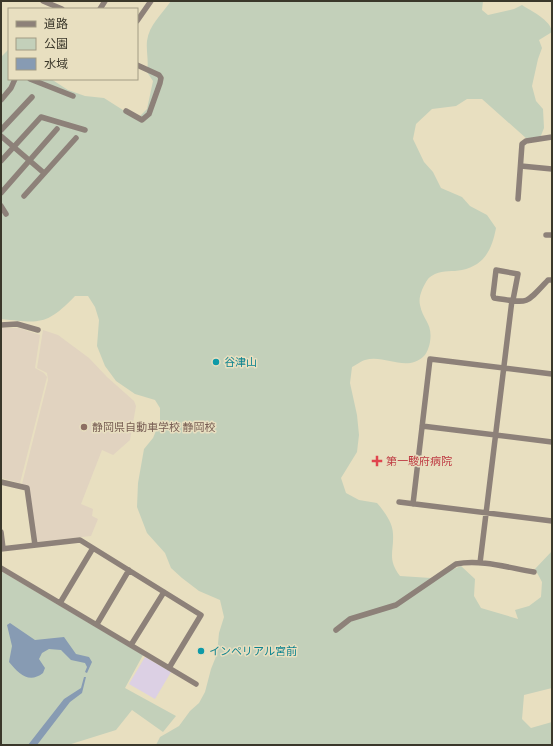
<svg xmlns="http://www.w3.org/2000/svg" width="553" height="746" viewBox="0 0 553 746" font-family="Karla,'Noto Sans JP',sans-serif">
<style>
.commercial{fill:#dcd0e4}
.education{fill:#e1d3c0}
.green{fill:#c3d0ba}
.water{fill:#879bb3}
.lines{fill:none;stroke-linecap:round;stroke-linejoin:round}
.minor{stroke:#8d8179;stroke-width:5.5}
.culture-dot{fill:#0f9aa8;stroke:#e8dfc0;stroke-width:1.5}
.education-dot{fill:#8d6e63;stroke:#e8dfc0;stroke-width:1.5}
.health-dot{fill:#e0444e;stroke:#e8dfc0;stroke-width:1.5}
.labels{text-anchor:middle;stroke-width:3;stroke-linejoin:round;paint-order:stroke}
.culture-label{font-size:11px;fill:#0d838f;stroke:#e8dfc0;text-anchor:start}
.education-label{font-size:11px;fill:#785e54;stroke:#e8dfc0;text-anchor:start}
.health-label{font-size:11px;fill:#be3a42;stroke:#e8dfc0;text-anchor:start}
</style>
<rect width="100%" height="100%" fill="#e8dfc0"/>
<path class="commercial" d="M145 657 171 672 155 699 129 684Z"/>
<path class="education" d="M1 328H19L40 335 35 368 44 373 47 377 20 483 1 478Z
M43 330 58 335 89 358 107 377 134 401 136 406 130 440 113 455 102 450 81 504 93 509 92 516 98 519 91 536 37 542 28 486 22 484 48 380 47 373 37 368Z"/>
<path class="green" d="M171 1H483L482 10 488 15 514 9 522 5C531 11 551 20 552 32L539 40 542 48 538 59 532 86 536 101 543 109 544 128 540 138 527 139 482 99H467L456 106 432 109 416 124 413 139 424 162 433 172 441 188 462 197 470 206 487 215 496 228C492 249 485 265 462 270 452 272 444 270 435 274 432 276 429 277 428 279 423 286 418 297 420 305 423 321 433 323 430 342 429 347 427 353 424 356 406 373 385 354 365 360 361 361 356 365 352 367L350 383 357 415 359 435 357 452 341 478 346 493 359 500 377 503C384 511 393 523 393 534 394 553 387 558 400 576L431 578 461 566 475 579 474 596 481 608 518 619 515 610 529 606 541 597 542 582 535 569 552 551V688L524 695 522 719 531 728 552 722V745H156L160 737 179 726 190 711 199 703 205 692 211 669 217 654 219 633 224 617 220 600 199 591 182 578 171 568 165 553 147 533 137 507 138 483 144 449 153 438 160 421V408L155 400 135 394 116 381 105 366 97 346 99 320 95 307 88 296H75C46 326 40 323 1 319V57L9 49V79H51L68 90 85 96 104 98 137 119 147 109 153 81 147 72C149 61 146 52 147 41 149 25 162 14 171 1Z
M1 571 143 655 125 688 176 716 163 732 132 710 116 730 68 745H1Z"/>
<path class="water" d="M10 623 35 640 64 637 76 654 89 657 92 662 87 673 85 672 87 667 85 663 71 660 61 650 49 649 42 653 39 659 45 668 43 673C29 684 19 674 9 662L12 646 7 625Z
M84 677H86L82 693 70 702 37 745H28L64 699 81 688Z"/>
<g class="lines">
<path class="minor" d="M43 1 62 9
M100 9 105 1
M137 21 151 1
M30 79 73 96
M1 100 11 88 15 79
M126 111 142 120 149 114 160 83 161 78 159 75 137 65
M1 130 32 97
M1 136 44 173
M1 161 41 117 85 130
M521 166 552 169
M1 193 57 129
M24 196 76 138
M518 199 522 144 526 141 552 137
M1 206 6 214
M546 235H552
M513 300 518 274 496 270 493 295 494 298C529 303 524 306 548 280H552
M1 325 17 324 38 330
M422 426 552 442
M1 482 27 488 35 545
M399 502 552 521
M413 504 430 359 552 374
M1 532 3 548
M1 549 80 540 201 615 169 668
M480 563 512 300
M1 568 196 684
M60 603 93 548
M97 624 129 570
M336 630 350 619 396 605 456 564C481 559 509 568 534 572
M131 645 164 592"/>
</g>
<g class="culture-dot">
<circle cx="216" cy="362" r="4"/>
<circle cx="201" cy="651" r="4"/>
</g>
<circle class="education-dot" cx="84" cy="427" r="4"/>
<path class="health-dot" d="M375 455h4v4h4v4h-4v4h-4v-4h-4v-4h4z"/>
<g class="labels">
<g class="culture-label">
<text x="224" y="366">谷津山</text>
<text x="209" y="655">インペリアル宮前</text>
</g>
<g class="education-label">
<text x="92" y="431">静岡県自動車学校 静岡校</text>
</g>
<g class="health-label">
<text x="386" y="465">第一駿府病院</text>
</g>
</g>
<rect width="553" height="746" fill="none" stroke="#3a372a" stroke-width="4"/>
<rect x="8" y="8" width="130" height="72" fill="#e8dfc0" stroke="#a29c84"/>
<rect x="16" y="21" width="20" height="6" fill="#8d8179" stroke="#a29c84"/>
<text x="44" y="28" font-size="12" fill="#3a372a">道路</text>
<rect x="16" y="38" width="20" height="12" fill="#c3d0ba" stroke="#a29c84"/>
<text x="44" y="48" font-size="12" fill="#3a372a">公園</text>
<rect x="16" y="58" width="20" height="12" fill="#879bb3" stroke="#a29c84"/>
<text x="44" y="68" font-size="12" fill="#3a372a">水域</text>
</svg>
